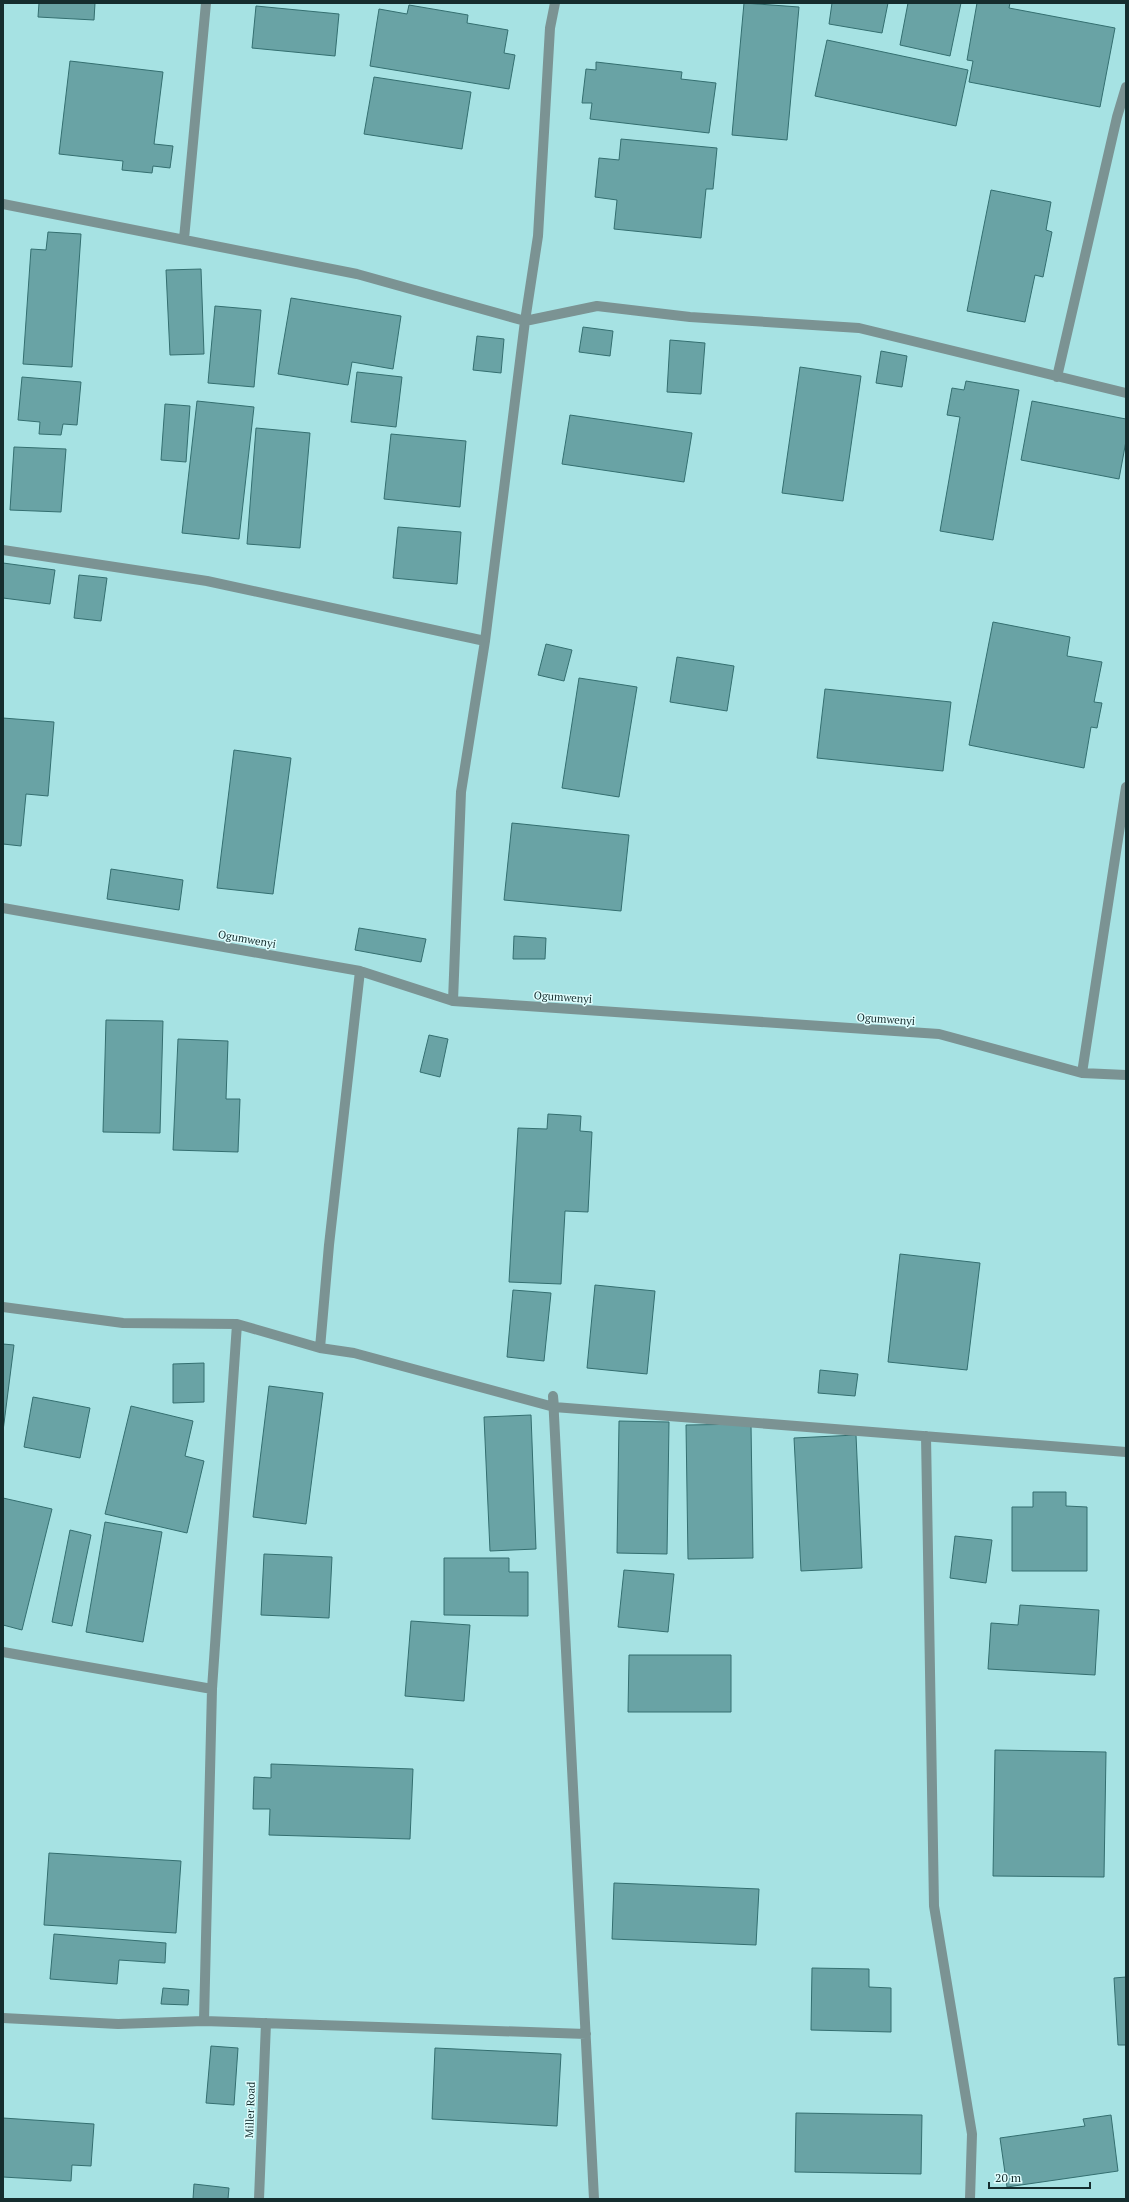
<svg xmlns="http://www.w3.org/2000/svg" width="1129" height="2202" viewBox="0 0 1129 2202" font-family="'PT Serif',serif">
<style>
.building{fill:#69a3a5;stroke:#346f70}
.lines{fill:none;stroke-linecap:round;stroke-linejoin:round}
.minor{stroke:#7b9393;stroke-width:10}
.labels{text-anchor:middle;stroke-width:3;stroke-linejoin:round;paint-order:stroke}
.street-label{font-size:11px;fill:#152d2e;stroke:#e0fdfd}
</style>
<rect width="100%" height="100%" fill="#a6e2e3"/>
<path class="building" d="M39 3H95L94 20 38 17Z
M744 3 799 7 787 140 732 135Z
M832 3H888L882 33 829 24Z
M908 3H961L950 56 900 45Z
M977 3H1010L1009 8 1115 28 1100 107 969 82 973 61 967 60Z
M409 5 468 15 467 23 508 30 504 53 515 55 509 89 370 66 379 9 407 14Z
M256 6 339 14 335 56 252 48Z
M827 40 968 70 956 126 815 96Z
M70 61 163 72 154 144 173 146 170 168 153 166 152 173 122 170 123 161 59 154Z
M596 62 682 72 681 79 716 83 709 133 590 119 592 103H582L586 69 596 70Z
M374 77 471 92 462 149 364 134Z
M621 139 717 148 713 189H706L701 238 614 229 617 200 595 197 599 158 619 160Z
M991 190 1051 202 1046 230 1052 232 1043 277 1035 275 1025 322 967 311Z
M48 232 81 234 72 367 23 364 31 249 46 250Z
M201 269 204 354 170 355 166 270Z
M291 298 401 316 393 369 352 362 348 385 278 374Z
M215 306 261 310 254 387 208 383Z
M583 327 613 331 610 356 579 352Z
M477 336 504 339 501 373 473 370Z
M670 340 705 343 701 394 667 392Z
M881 351 907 356 902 387 876 383Z
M800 367 861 376 843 501 782 493Z
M357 372 402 377 396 427 351 422Z
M22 377 81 382 77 425 63 424 61 435 39 434 40 422 18 420Z
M966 381 1019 390 993 540 940 531 960 417 947 415 952 388 964 390Z
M197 401 254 407 239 539 182 533Z
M1032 401 1126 419V441L1119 479 1021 460Z
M165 404 190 406 186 462 161 460Z
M570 415 692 433 684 482 562 464Z
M256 428 310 433 300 548 247 544Z
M391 434 466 441 460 507 384 499Z
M14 447 66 449 61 512 10 510Z
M398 527 461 532 457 584 393 578Z
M3 563 55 570 50 604 3 598Z
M79 575 107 578 101 621 74 618Z
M993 622 1070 637 1067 656 1102 662 1094 702 1102 703 1097 728 1091 727 1084 768 969 745Z
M546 644 572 650 564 681 538 675Z
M677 657 734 666 727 711 670 702Z
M579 678 637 687 619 797 562 788Z
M825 689 951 702 943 771 817 758Z
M3 718 54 722 48 796 26 794 21 846 3 844Z
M234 750 291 758 273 894 217 888Z
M512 823 629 835 621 911 504 900Z
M111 869 183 880 179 910 107 899Z
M359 928 426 939 421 962 355 950Z
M514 936 546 938 545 959H513Z
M106 1020 163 1021 160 1133 103 1132Z
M429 1035 448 1039 440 1077 420 1072Z
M178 1039 228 1041 226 1099H240L238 1152 173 1150Z
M548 1114 581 1116 580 1131 592 1132 588 1212 565 1211 561 1284 509 1282 518 1128 547 1129Z
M900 1254 980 1263 967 1370 888 1362Z
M595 1285 655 1291 647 1374 587 1368Z
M513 1290 551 1293 544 1361 507 1357Z
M3 1344 14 1345 3 1431Z
M204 1363V1402L173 1403V1364Z
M820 1370 858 1374 855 1396 818 1393Z
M269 1386 323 1393 306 1524 253 1517Z
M33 1397 90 1408 80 1458 24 1447Z
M131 1406 193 1421 185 1456 204 1461 187 1533 105 1514Z
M531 1415 536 1549 490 1551 484 1417Z
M619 1421 669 1422 667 1554 617 1553Z
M751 1424 753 1558 688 1559 686 1425Z
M856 1435 862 1568 801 1571 794 1438Z
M1033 1492H1066V1506L1087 1507V1571H1012V1507H1033Z
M3 1498 52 1509 22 1630 3 1625Z
M105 1522 162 1532 143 1642 86 1632Z
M70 1530 91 1535 72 1626 52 1622Z
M955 1536 992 1540 986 1583 950 1578Z
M264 1554 332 1557 329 1618 261 1615Z
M444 1558H509V1572H528V1616L444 1615Z
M624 1570 674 1574 668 1632 618 1627Z
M1020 1605 1099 1610 1095 1675 988 1669 991 1623 1018 1625Z
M411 1621 470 1625 464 1701 405 1696Z
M629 1655H731V1712H628Z
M995 1750 1106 1752 1104 1877 993 1876Z
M271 1764 413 1769 410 1839 269 1835 270 1809H253L254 1777 271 1778Z
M49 1853 181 1861 176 1933 44 1925Z
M614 1883 759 1889 756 1945 612 1939Z
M54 1934 166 1943 165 1963 119 1960 117 1984 50 1979Z
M812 1968 869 1969V1987L891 1988V2032L811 2030Z
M1126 1977V2045H1118L1114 1978Z
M163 1988 189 1990 188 2005 161 2004Z
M211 2046 238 2048 234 2105 206 2103Z
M435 2048 561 2054 557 2126 432 2119Z
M796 2113 922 2115 921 2174 795 2172Z
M1111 2115 1118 2171 1007 2187 1000 2138 1085 2126 1083 2119Z
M3 2118 94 2124 91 2166 72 2165 71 2181 3 2177Z
M194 2184 229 2188 228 2199H193Z"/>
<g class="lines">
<path class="minor" d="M3 204 357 274 525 321 597 306 690 317 859 328 1126 393
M184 239 206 3
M1057 377 1117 117 1126 87
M3 550 207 581 485 641
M3 908 360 971 453 1001 939 1034 1082 1073 1126 1075
M360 971 329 1245 320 1348 354 1353 554 1407 1126 1452
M453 1001 461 792 485 641 525 321 538 236 550 28 555 3
M1082 1073 1126 787
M3 1307 123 1323 237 1324 320 1348
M554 1407 553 1396 594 2199
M926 1436 934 1906 972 2134 970 2199
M3 1652 212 1689 237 1324
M3 2018 118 2024 204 2021 586 2034
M204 2021 212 1689
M259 2199 266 2023"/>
</g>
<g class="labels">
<g class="street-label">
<text transform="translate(247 939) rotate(10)" y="4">Ogumwenyi</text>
<text transform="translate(563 997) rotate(4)" y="4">Ogumwenyi</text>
<text transform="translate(886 1019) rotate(4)" y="4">Ogumwenyi</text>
<text transform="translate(250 2110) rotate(-88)" y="4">Miller Road</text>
</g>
</g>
<rect width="1129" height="2202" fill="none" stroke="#152d2e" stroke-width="8"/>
<path d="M989 2182v6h101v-6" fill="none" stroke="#152d2e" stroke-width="2"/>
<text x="995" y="2182" font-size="12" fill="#152d2e" stroke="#e0fdfd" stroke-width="3" paint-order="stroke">20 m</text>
</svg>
